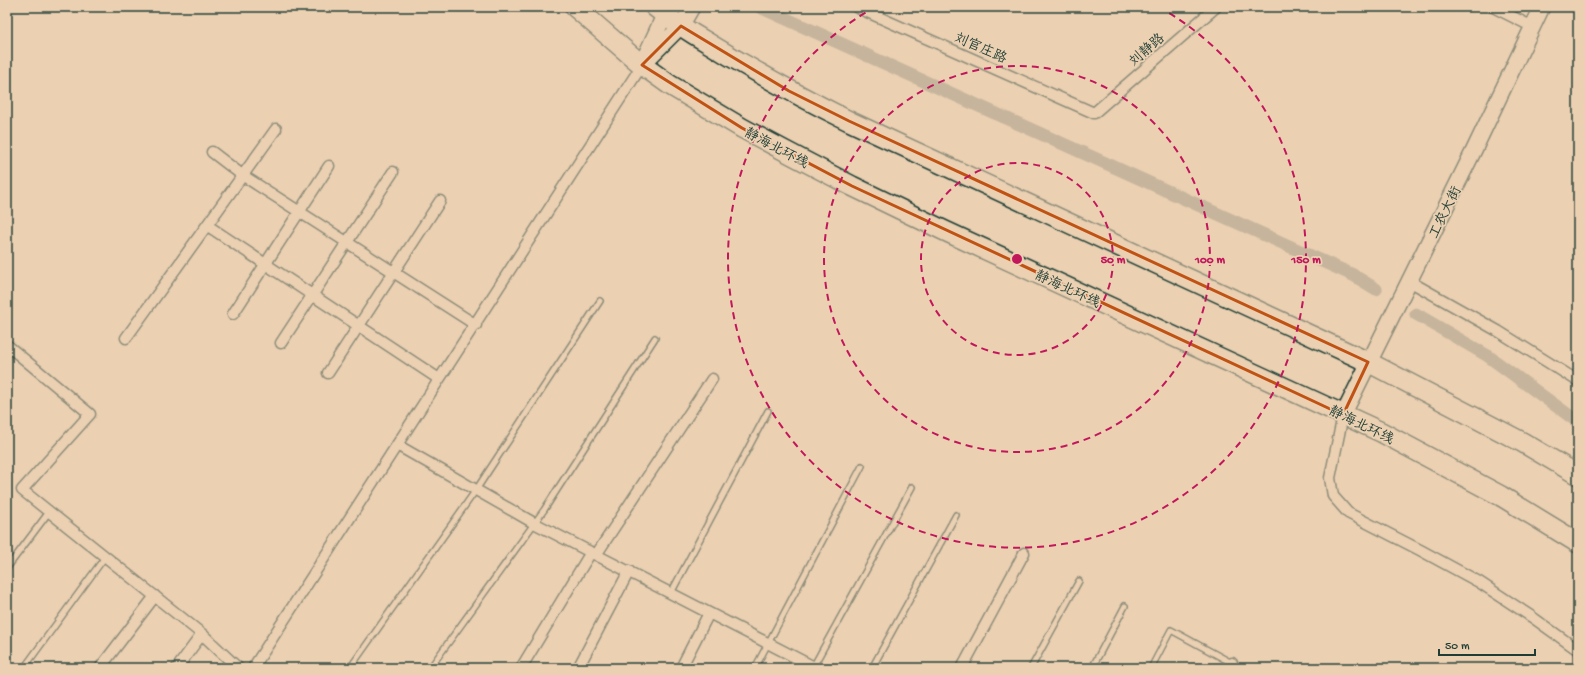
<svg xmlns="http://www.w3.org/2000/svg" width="1585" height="675" viewBox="0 0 1585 675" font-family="'Gochi Hand','LXGW WenKai TC',sans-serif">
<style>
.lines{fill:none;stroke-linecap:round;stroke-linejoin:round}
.canal{stroke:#9a9680;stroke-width:13}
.lane-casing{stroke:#1f3d34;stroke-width:8}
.street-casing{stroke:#1f3d34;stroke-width:13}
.secondary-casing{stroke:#1f3d34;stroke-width:18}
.highway-casing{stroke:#1f3d34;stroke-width:22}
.lane{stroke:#ebd0b2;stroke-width:5}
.street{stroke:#ebd0b2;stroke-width:10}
.secondary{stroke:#ebd0b2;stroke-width:15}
.highway{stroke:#ebd0b2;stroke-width:19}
.marked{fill:none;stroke:#c05314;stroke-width:3;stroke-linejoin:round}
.ring{fill:none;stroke:#c2185b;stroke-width:2;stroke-dasharray:7 5}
.labels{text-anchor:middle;stroke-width:3.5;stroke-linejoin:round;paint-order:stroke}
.street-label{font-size:14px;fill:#1f3d34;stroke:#ebd0b2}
.centre{fill:#c2185b;stroke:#ebd0b2;stroke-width:2}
.ring-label{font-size:12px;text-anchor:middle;font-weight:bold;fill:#c2185b;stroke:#ebd0b2;stroke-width:3.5;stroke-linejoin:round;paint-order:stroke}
</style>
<rect width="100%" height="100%" fill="#ebd0b2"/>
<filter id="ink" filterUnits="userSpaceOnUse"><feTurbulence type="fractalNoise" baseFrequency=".025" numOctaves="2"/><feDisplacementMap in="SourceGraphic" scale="8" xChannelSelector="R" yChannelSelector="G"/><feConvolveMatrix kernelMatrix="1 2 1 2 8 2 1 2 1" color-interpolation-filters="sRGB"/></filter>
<g filter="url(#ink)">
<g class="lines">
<path class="canal" d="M760 7 1353 275 1376 289
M1416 314 1488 356 1578 422"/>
<g class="lane-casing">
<path id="lane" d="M7 568 49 512
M671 593 768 411
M813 667 912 487
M24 668 105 557
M350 668 476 490 600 301
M430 668 544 510 655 338
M755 668 862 466
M872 668 956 515
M1031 668 1079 581
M1092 668 1125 606
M1151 668 1171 630 1241 668"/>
</g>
<g class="street-casing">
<path id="street" d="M856 7 1094 113 1216 7
M1493 7 1533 27
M212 152 242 175 476 325
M208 226 439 379
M1409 281 1498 331 1578 381
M233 314 329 166
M126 338 276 129
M281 343 393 172
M7 345 90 414 22 490 202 634 238 668
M328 373 440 201
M1343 415 1330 478 1333 496 1348 513 1420 550 1479 582 1532 617 1578 650
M397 445 534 523 816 668
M596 555 712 379
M100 668 155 596
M177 668 202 634
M253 668C383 467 513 266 642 65
M521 668 591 552
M578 668 629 571
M681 668 709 613
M962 668 1024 553
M1229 668 1232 663"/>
</g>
<g class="secondary-casing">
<path id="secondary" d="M645 57 668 7
M642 65 681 26 692 7
M1343 415 1474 150 1542 7"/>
</g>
<g class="highway-casing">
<path id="highway" d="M575 7 642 65 670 85 742 128 787 152 852 186 945 231 1381 432 1501 496 1578 543
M655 7C672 21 691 33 710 44 755 72 801 97 849 121L1368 362 1522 442 1578 475"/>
</g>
<use href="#lane" class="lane"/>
<use href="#street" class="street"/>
<use href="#secondary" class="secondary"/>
<use href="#highway" class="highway"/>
</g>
</g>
<path d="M0 0H1585V675H0ZM681 26 789 91 849 121 1368 362 1343 415 852 186 742 128 642 65Z" fill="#ebd0b2" fill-opacity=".55" fill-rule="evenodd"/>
<path class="marked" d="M681 26 789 91 849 121 1368 362 1343 415 852 186 742 128 642 65Z"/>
<g class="ring">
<circle cx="1017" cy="259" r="96"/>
<circle cx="1017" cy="259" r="193"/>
<path d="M1159 7A289 289 0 1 1 875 7"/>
</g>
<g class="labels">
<g class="street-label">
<text transform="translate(981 47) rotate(24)" y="5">刘官庄路</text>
<text transform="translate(1146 49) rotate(-41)" y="5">刘静路</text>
<text transform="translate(777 147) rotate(28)" y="5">静海北环线</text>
<text transform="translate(1444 212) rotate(-64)" y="5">工农大街</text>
<text transform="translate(1068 288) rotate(25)" y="5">静海北环线</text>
<text transform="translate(1362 424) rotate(26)" y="5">静海北环线</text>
</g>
</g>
<circle cx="1017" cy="259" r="6" class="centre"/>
<g class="ring-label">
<text x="1113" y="263">50 m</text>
<text x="1210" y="263">100 m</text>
<text x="1306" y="263">150 m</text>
</g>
<rect width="1585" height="675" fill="none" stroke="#ebd0b2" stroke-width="24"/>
<rect x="12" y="12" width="1561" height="651" fill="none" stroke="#1f3d34" stroke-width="1.5" filter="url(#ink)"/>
<path d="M1439 649v6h96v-6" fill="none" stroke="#1f3d34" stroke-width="2"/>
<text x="1445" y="649" font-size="12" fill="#1f3d34" stroke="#ebd0b2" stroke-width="3" paint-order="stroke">50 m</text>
</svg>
